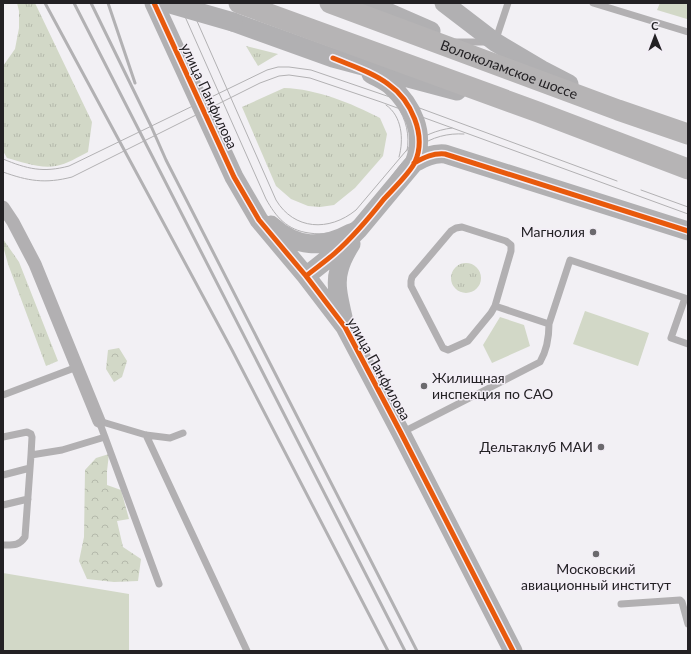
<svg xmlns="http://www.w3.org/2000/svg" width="691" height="654" viewBox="0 0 691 654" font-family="Lato,sans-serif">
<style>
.grass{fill:url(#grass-tufts)}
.forest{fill:url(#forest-crowns)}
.park{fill:#d2d8c7}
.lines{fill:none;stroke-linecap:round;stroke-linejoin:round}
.lane{stroke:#b2b0b2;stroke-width:7}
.street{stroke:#b2b0b2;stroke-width:13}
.secondary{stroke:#b1b0b2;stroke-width:19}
.primary{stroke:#b6b4b5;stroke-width:21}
.tram{stroke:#b2b1b3;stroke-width:1}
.rail{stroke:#b2b1b3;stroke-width:3}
.secondary-bridge{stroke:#b1b0b2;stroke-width:19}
.cycleway-casing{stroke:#f3eef6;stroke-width:8}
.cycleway{stroke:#e8590c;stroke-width:5}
.poi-dot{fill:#6b696d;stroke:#f3eef6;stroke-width:1.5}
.labels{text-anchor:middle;stroke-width:3;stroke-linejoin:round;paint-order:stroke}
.street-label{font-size:14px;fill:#232124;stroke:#f3eef6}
.poi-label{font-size:14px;fill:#232124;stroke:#f3eef6;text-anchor:end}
</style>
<defs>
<pattern id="grass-tufts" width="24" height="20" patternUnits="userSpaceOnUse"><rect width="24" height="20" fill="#d2d8c7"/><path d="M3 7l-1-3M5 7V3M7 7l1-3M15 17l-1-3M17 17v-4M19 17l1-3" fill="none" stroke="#b4b9ab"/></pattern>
<pattern id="forest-crowns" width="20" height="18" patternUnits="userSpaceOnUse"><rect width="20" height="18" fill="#d2d8c7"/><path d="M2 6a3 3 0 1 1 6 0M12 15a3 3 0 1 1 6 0" fill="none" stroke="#b4b9ab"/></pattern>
</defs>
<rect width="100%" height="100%" fill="#f2f0f4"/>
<path class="grass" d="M17 3H35L92 122 88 152C78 157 67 164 56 166 40 169 22 162 7 158L3 151V66L15 49 19 28V11Z
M246 46 278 54 258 66Z
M284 88C317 89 351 103 380 118L387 134 383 156 355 188 334 205 320 207 308 206 291 199 276 186 242 107Z
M3 239 19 262 58 361 46 366 8 264 3 246Z
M451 278a15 15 0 1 1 30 0a15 15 0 1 1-30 0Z"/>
<path class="forest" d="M119 348 127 361 122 377 114 382 106 369 108 350Z
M109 454 107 471V485L121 490 129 519 117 521 123 547 141 559 138 581 114 582 87 579 79 561 84 537 85 470 96 458Z"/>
<path class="park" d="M660 3H688L687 19 657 10Z
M585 311 649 333 638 366 573 344Z
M500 317 524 325 530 346 492 363 483 345Z
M3 573 129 594V651H3Z"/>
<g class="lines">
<path class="lane" d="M593 3 688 32
M456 42H495L508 3
M462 227 506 241 511 245V251L495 306 491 313 468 341 448 350 443 348 411 286V281L412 277 451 231 456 228Z
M495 306 549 324 570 260 685 298 671 338 688 344
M3 395 77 367
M99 421 159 584
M99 421 146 435 170 438 183 433
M401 433 540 362C547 350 549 338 549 324
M146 435 247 651
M3 437 27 432 31 434 32 437 31 455
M3 475 30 468
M3 505 28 499
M3 545C13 545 19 546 25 537L31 455 62 450 105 437
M621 604 680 600 682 602 688 624"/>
<path class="street" d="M3 207 13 222 35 264 99 421"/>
<path class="secondary" d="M154 3 234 177 259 220 306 276 345 327 401 433 513 651
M367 3 431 31
M444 3 495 42 542 70 569 84
M233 22 333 58 457 91
M414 163C425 157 433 153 445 154L688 231
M271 225C297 248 321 249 351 233
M306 276 335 253 359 229 414 163C426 134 413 106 390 85 385 81 378 78 371 74
M344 322C341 306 334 286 339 270 341 261 346 252 351 244"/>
<g class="primary">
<path d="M239 3 538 112 688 169"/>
<path id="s1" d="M330 3 618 110 688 134"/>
</g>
<path class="tram" d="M179 3 266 199C276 217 287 230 309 233 365 242 382 175 418 147 432 137 448 133 464 134
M189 3 276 200C294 230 329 232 356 210L411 145C423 136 436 130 452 128
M386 105C402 116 404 139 399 157
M397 106C406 119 410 135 407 151
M3 159C27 169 43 173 69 166L267 70 278 67H289L311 70 387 96 617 181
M3 172C28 181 45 184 72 177L260 83 279 76 289 75 310 78 381 102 688 214
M641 190 688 207"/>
<path class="rail" d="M45 3 232 350 388 651
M74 3 405 651
M91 3 151 126 166 160 417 651
M108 3 135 83"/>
<path class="secondary-bridge" d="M167 3 233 22"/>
<g class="cycleway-casing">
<path id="cycleway" d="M154 3 234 177 259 220 306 276 345 327 401 433 513 651
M414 163C425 157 433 153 445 154L688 231
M306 276C316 268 326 261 335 253 353 237 369 218 384 199 393 189 410 173 415 162 427 135 411 100 388 84 372 72 352 66 333 58"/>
</g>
<use href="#cycleway" class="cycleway"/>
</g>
<g class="poi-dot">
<circle cx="593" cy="232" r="4"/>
<circle cx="424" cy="386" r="4"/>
<circle cx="601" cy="447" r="4"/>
<circle cx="596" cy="554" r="4"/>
</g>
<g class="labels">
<g class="street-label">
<text dy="5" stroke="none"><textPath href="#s1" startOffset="191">Волоколамское шоссе</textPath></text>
<text transform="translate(209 96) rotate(65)" y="5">улица Панфилова</text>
<text transform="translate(379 369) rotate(61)" y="5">улица Панфилова</text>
</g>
<g class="poi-label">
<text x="585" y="237">Магнолия</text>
<text x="432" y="383" text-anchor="start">Жилищная<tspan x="432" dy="16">инспекция по САО</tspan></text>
<text x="593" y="452">Дельтаклуб МАИ</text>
<text x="596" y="574" text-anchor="middle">Московский<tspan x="596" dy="16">авиационный институт</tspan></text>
</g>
</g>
<rect width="691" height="654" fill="none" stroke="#232124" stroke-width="8"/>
<g transform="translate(655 36) rotate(359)" stroke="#f3eef6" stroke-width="3" paint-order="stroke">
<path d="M0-3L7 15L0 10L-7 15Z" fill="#232124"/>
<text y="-6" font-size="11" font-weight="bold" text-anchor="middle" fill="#232124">С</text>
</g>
</svg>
